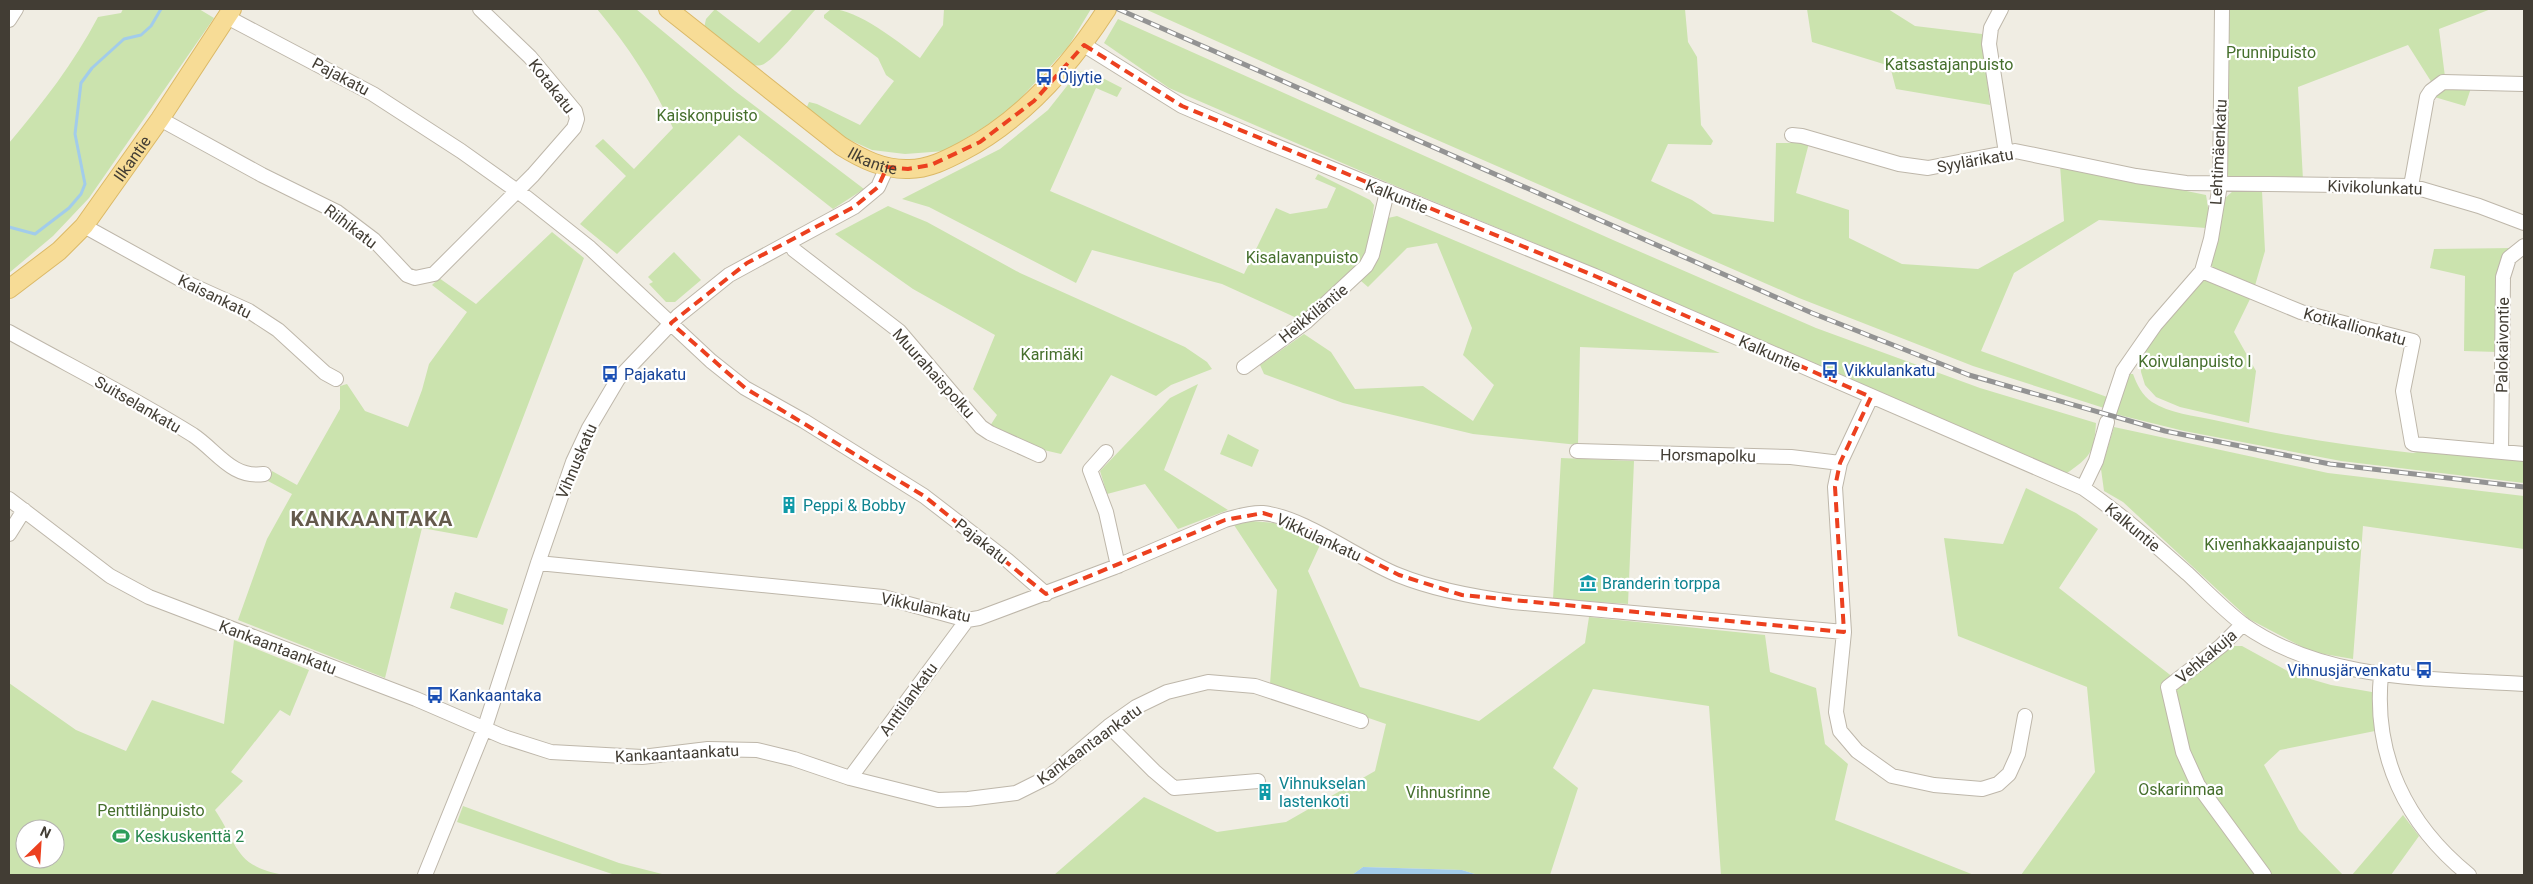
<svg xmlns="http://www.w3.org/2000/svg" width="2533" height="884" viewBox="0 0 2533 884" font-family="Roboto,sans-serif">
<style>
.green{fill:#cbe3ae;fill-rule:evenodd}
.water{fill:#a2ccea}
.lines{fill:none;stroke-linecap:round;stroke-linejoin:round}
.stream{stroke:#a2ccea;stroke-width:3}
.minor-casing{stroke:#beb7aa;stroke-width:16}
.major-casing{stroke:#dbb967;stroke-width:20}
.minor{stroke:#fff;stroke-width:14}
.major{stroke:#f7dc96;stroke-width:18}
.rail-casing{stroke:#939393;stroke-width:5}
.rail{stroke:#fff;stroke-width:3;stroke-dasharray:9;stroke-linecap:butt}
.marked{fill:none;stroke:#ec401f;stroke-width:4;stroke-dasharray:10 6;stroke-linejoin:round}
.labels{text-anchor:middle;stroke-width:4.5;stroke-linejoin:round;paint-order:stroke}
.park-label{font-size:16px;fill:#456f2c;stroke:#fff}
.street-label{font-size:16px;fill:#423d34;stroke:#fff}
.transit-label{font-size:16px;fill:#164399;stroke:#fff;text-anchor:start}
.culture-label{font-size:16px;fill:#0d838f;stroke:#fff;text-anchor:start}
.leisure-label{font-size:16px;fill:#27864d;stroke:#fff;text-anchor:start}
.district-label{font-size:21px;font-weight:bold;letter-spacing:1px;fill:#645a4c;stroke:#fff}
</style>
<rect width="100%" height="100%" fill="#f0ede3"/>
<path class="green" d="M123 9H199L214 18 89 198 53 236 9 273V143C42 104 74 63 98 17L121 13Z
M597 9H636L735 91 864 189 833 209 739 135 617 254 580 224 626 176 595 146 603 139 634 169 673 128C653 84 628 46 597 9Z
M715 9 759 43 793 9H816C803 23 779 55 764 64 758 67 754 65 748 64L704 28 706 19Z
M831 9C858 9 898 42 920 58L943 25 944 9H1091L1068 47 1007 113 945 151 905 154 872 150 841 136 806 109 809 102 817 104 860 125 894 81 886 75 878 58 824 18V15Z
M1145 9H1685L1688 42 1697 57 1701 125 1713 141 1711 145 1668 144 1651 181 1692 200 1713 214 1774 222 1776 143H1809L1796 193 1849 210V238L1902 264 1978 269 2064 221 2060 165 2206 195 2209 214 2206 228 2099 220 2014 273 1981 351 2107 397 2104 408 1973 366 1799 298 1412 129Z
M1807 9H1888L1915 26 1982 34 1990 105 1896 89 1890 66 1812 42Z
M2227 9H2491L2439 29 2445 77 2432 83 2408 45 2298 87 2303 180 2230 179 2226 175Z
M1118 19 1613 240 1816 328 1980 388 2096 423C2094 453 2090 457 2067 473L1595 268 1384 181 1169 88 1104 43Z
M1089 71 1122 88 1117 97 1096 88 1050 191 1244 274 1276 208 1290 214 1327 208 1336 188 1315 179 1318 174 1370 200 1374 205 1369 251 1356 270 1301 320 1222 284 1092 250 1076 283 929 207 902 199 1000 149 1048 110 1078 72Z
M2472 85 2465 106 2431 96 2439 87Z
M2233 191H2262L2265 251 2254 289 2214 272 2210 260 2223 200Z
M888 206 927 222 1020 273 1185 347 1207 362 1212 369 1171 385 1156 396 1111 375 1061 454 1035 448 990 426 997 415 973 389 995 335 913 289 835 234Z
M1397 216 1720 353 1580 347 1578 445 1473 434 1343 403 1264 374 1260 365 1304 334 1331 352 1355 389 1423 386 1473 421 1494 385 1463 355 1472 328 1437 243 1407 248 1368 287 1361 281 1380 254 1388 218Z
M552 232 584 258 477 538 422 528 385 678 238 620 267 539 292 494 268 481 272 471 297 485 340 409V386L347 384 365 411 408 427 422 390 429 364 467 312 432 285 439 278 476 304Z
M2514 248 2498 352 2464 351 2465 276 2430 268 2434 249Z
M674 252 701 280 675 302H666L649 284 653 282 648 277Z
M2204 279 2251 297 2234 332 2256 371 2249 423 2180 407 2156 397 2145 385 2141 372 2140 355 2150 341Z
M2130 374H2133C2137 385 2142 395 2152 402 2169 413 2195 416 2214 420 2280 435 2346 446 2413 453L2429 449 2524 457V483L2341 461 2184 431 2115 414 2123 386Z
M1198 384 1164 470 1228 510 1178 529 1145 484 1107 494 1100 471 1170 398Z
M2114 427 2328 473 2524 496V549L2363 526 2353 659 2312 652 2249 619 2123 502 2104 491 2101 469Z
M1228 434 1259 450 1252 467 1220 454Z
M1561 458 1634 461 1628 604 1553 599Z
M2026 488 2076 513 2098 529 2059 588 2183 685 2232 646H2242L2293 674 2331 685 2372 692 2375 731 2280 750 2264 765 2299 830 2343 875H2021L2095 772 2087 687 1958 636 1944 538 2003 544Z
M1252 521 1274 523 1320 545 1308 571 1360 687 1479 721 1585 643 1589 617 1765 635 1770 672 1816 688 1825 744 1848 764 1835 820 1974 875H1721L1709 706 1593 689 1553 768 1578 788 1550 875H1478L1462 870 1363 867 1352 875H1054L1144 797 1217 832 1286 822 1375 771 1386 724 1270 684 1277 590 1234 525Z
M455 592 508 609 503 625 450 608Z
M234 640 309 670 290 716 280 710 231 772 243 781 215 810C239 846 234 866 284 875H9V683L76 730 126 751 152 700 224 724ZM25 829H55V859H25Z
M463 806 619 863 666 875H615L457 822Z
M2403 815 2419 836 2391 875H2352Z"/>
<path class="water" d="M1363 867 1462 870 1478 875H1352Z"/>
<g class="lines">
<path class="stream" d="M9 227 35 234 69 208 81 194 85 184 75 134 81 83 92 68 124 39 141 35 151 26 161 9"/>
<g class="minor-casing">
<path id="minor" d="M2001 9 1991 28 1989 44 2006 153
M227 17 373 94 461 151 527 198 590 248 711 361 745 388 804 421 924 496 1007 560 1046 594
M9 20 16 9
M1084 45 1182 106 1259 139 1595 276 2083 488C2121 514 2154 544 2188 574 2206 591 2224 610 2244 625 2325 682 2429 678 2524 684
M160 119 262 175 337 212 374 240 407 275 415 278 434 274 533 175 574 128 577 119 575 111 530 57 480 9
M1792 135 1802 136 1899 164 1928 168 2015 151 2136 176 2186 183 2411 186 2479 206 2524 223
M2411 186 2427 97 2431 91 2443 82 2524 84
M84 226 187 283 249 311 278 330 325 373 336 379
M790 242 794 250 899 331 981 427 990 433 1039 455
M2202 271 2301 312 2413 341 2403 391 2412 443 2414 444 2524 454
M9 332C70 366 134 398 193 435 217 451 232 479 264 474
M1244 367 1307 321 1366 266 1372 255 1387 192
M1871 397 1840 463 1835 487 1844 632 1836 712 1840 731 1857 751 1892 776 1934 785 1982 789 1998 784 2009 774 2018 754 2025 716
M2109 413 2123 371 2155 325 2202 271 2211 239 2220 185 2222 9
M1577 451 1791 457 1840 463
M1106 452 1090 470 1106 512 1118 566
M2501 452 2503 277 2509 258 2524 246
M2083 488 2096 461 2107 422
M9 499 110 576 149 597 416 699 504 737 551 752 642 757 708 749 757 750 794 759 850 778 938 800 968 799 1016 793 1050 776 1109 726 1136 707 1167 692 1208 682 1255 686 1361 721
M9 534 24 510
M538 563 883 597 967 620 979 618 1115 567 1225 520C1237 517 1250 512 1263 513 1304 517 1358 559 1398 575 1435 590 1474 597 1513 602L1844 632
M2243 624 2221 646 2168 687 2183 752 2198 785 2264 875
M2381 675C2373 756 2406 824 2469 875
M1109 726 1154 771 1174 788 1258 781
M850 778 967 620
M425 875 485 727 538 563 573 462 589 428 618 379 678 316 729 275 854 207 878 187 887 167"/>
</g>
<g class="major-casing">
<g id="major">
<path id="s1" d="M668 9 841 146C862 159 884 170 909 169 928 169 946 160 963 151 1024 119 1070 66 1107 9"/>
<path id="s2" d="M9 289 59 251 84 226 160 119 232 9"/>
</g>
</g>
<use href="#minor" class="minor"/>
<use href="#major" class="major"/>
<g class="rail-casing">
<path id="rail" d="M1118 9 1812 313 1969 375 2165 431 2330 464 2524 487"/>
</g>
<use href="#rail" class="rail"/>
</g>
<path class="marked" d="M1084 45 1182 106 1595 276 1871 397 1840 463 1835 487 1844 632 1462 595 1399 575 1298 524 1263 513 1225 520 1046 594 924 496 745 388 671 323 747 263 854 207 878 187 887 167 908 169 931 165 980 142 1034 101Z"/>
<defs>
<g id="bus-bare" transform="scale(1.35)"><path d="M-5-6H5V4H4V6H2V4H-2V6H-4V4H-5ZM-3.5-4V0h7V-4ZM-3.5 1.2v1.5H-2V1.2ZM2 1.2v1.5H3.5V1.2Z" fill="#1a4fb4" stroke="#fff" stroke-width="2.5" paint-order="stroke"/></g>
<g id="building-bare" transform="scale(1.35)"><path d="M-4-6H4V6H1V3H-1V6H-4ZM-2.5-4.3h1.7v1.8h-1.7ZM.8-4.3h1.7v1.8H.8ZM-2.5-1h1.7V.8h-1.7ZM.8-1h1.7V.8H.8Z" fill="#0f9aa8" stroke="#fff" stroke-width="2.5" paint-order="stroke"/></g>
<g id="museum-bare" transform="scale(1.35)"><path d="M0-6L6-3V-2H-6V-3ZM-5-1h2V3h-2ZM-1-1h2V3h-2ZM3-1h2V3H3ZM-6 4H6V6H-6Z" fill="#0f9aa8" stroke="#fff" stroke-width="2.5" paint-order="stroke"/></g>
<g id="stadium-bare" transform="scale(1.35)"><path d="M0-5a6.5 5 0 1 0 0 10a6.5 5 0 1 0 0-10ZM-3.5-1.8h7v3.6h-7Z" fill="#2e9e5b" stroke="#fff" stroke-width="2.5" paint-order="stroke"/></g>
</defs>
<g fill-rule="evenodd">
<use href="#bus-bare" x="1044" y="77"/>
<use href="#bus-bare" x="1830" y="370"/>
<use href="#bus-bare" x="610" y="374"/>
<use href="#building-bare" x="789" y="505"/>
<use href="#museum-bare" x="1588" y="583"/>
<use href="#bus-bare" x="2424" y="670"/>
<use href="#bus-bare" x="435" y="695"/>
<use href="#building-bare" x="1265" y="792"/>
<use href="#stadium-bare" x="121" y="836"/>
</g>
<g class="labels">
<g class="park-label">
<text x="2271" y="58">Prunnipuisto</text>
<text x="1949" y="70">Katsastajanpuisto</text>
<text x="707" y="121">Kaiskonpuisto</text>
<text x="1302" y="263">Kisalavanpuisto</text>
<text x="1052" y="360">Karimäki</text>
<text x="2195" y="367">Koivulanpuisto I</text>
<text x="2282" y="550">Kivenhakkaajanpuisto</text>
<text x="2181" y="795">Oskarinmaa</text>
<text x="1448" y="798">Vihnusrinne</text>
<text x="151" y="816">Penttilänpuisto</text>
</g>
<g class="street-label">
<text transform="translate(341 76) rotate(28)" y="6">Pajakatu</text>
<text transform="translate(552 86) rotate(52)" y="6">Kotakatu</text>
<text transform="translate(2218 152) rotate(-87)" y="6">Lehtimäenkatu</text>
<text dy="6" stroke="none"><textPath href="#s2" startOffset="181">Ilkantie</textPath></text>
<text dy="6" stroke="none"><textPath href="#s1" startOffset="256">Ilkantie</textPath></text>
<text transform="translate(1975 160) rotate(-10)" y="6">Syylärikatu</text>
<text transform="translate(2375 187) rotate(2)" y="6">Kivikolunkatu</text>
<text transform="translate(1397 196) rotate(22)" y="6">Kalkuntie</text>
<text transform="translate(351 226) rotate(37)" y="6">Riihikatu</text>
<text transform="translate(215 296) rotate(26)" y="6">Kaisankatu</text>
<text transform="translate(1313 313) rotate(-39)" y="6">Heikkiläntie</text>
<text transform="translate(2355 326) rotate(15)" y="6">Kotikallionkatu</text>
<text transform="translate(2502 345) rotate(-89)" y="6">Palokaivontie</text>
<text transform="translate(1770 353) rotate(24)" y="6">Kalkuntie</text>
<text transform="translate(934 373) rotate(48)" y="6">Muurahaispolku</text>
<text transform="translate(138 404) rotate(30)" y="6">Suitselankatu</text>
<text transform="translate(1708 455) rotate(1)" y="6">Horsmapolku</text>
<text transform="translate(576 461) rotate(-67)" y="6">Vihnuskatu</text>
<text transform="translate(2133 527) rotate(40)" y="6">Kalkuntie</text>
<text transform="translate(1319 537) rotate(25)" y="6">Vikkulankatu</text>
<text transform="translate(982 541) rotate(38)" y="6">Pajakatu</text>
<text transform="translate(926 607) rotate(12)" y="6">Vikkulankatu</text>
<text transform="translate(278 647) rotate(21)" y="6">Kankaantaankatu</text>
<text transform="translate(2206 656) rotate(-40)" y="6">Vehkakuja</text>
<text transform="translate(908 699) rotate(-54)" y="6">Anttilankatu</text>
<text transform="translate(1089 744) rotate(-36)" y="6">Kankaantaankatu</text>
<text transform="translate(677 753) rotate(-3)" y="6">Kankaantaankatu</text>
</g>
<g class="transit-label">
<text x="1058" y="83">Öljytie</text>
<text x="1844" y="376">Vikkulankatu</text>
<text x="624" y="380">Pajakatu</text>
<text x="2410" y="676" text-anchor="end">Vihnusjärvenkatu</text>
<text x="449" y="701">Kankaantaka</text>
</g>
<g class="culture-label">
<text x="803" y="511">Peppi &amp; Bobby</text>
<text x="1602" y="589">Branderin torppa</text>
<text x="1279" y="789">Vihnukselan<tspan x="1279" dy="18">lastenkoti</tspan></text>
</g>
<g class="leisure-label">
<text x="135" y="842">Keskuskenttä 2</text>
</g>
<g class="district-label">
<text x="372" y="526">KANKAANTAKA</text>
</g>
</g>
<rect width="2533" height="884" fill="none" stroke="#423d34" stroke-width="20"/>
<g transform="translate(40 844) rotate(25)"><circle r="24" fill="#ffffff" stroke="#b3b1ae"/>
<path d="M0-4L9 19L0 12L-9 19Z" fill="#ec401f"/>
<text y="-8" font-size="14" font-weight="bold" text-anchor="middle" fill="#423d34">N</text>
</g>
</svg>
